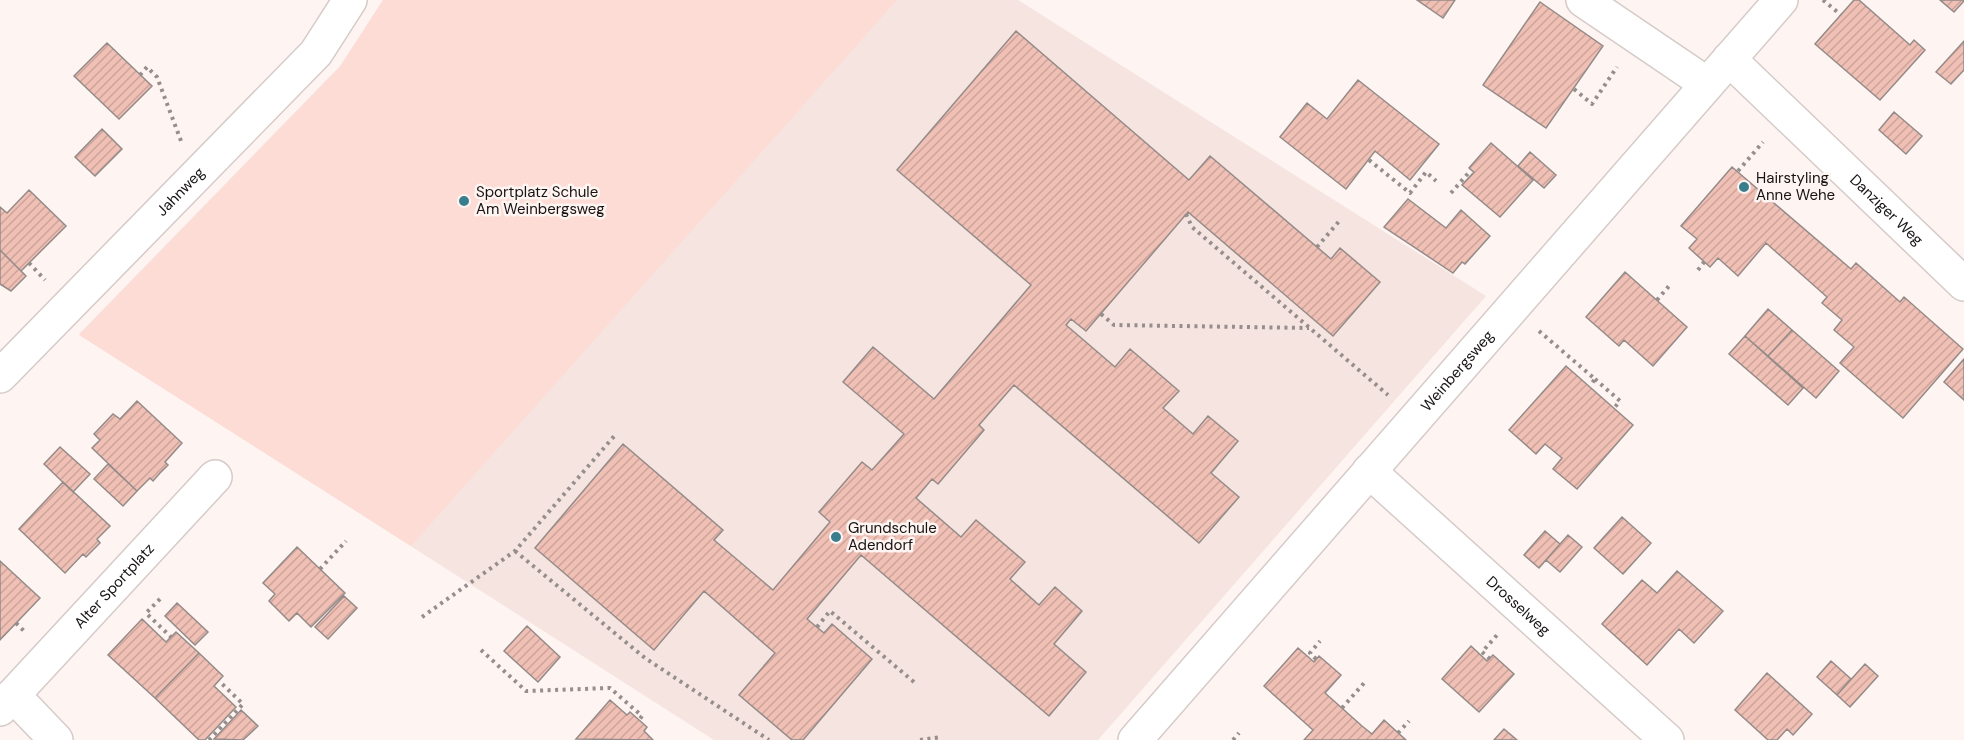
<svg xmlns="http://www.w3.org/2000/svg" width="1964" height="740" viewBox="0 0 1964 740" font-family="'DM Sans',sans-serif">
<style>
.built{fill:#f6e4e0}
.park{fill:#fddcd5}
.building{fill:url(#building-hatch);stroke:#948b89;stroke-width:1.5}
.lines{fill:none;stroke-linecap:round;stroke-linejoin:round}
.street-casing{stroke:#d5cbc9;stroke-width:36}
.path{stroke:#958e8c;stroke-width:4;stroke-dasharray:3 4.5;stroke-linecap:butt}
.street{stroke:#fff;stroke-width:33}
.poi-dot{fill:#3a7e8d;stroke:#fef4f1;stroke-width:2}
.labels{text-anchor:middle;stroke-width:5;stroke-linejoin:round;paint-order:stroke}
.poi-label{font-size:15px;fill:#161312;stroke:#fef4f1;text-anchor:start}
.street-label{font-size:15px;fill:#161312;stroke:#fef4f1}
</style>
<defs>
<pattern id="building-hatch" width="6" height="6" patternUnits="userSpaceOnUse" patternTransform="scale(1.5)"><rect width="6" height="6" fill="#f0c0b5"/><path d="M-1 1l2-2M0 6l6-6M5 7l2-2" fill="none" stroke="#cda49b"/></pattern>
</defs>
<rect width="100%" height="100%" fill="#fef4f1"/>
<path class="built" d="M383 0H1018L1486 296 1098 740H714L79 334 340 66Z"/>
<path class="park" d="M383 0H897L411 546 79 335 340 67Z"/>
<path class="building" d="M1417 0H1455L1443 18Z
M1854 0H1859L1910 45 1914 40 1925 50 1880 100 1815 44Z
M1940 0H1964V1L1954 12Z
M1540 2 1603 46 1546 128 1483 85Z
M1016 31 1189 180 1210 156 1331 259 1340 248 1380 282 1333 336 1188 212 1086 331 1071 319 1066 325 1115 367 1130 349 1179 391 1163 408 1193 434 1208 416 1238 441 1211 473 1239 497 1199 543 1014 385 979 425 984 430 938 484 932 479 916 498 961 537 976 520 1025 562 1010 579 1039 605 1055 587 1082 611 1054 644 1086 672 1049 716 861 555 807 619 824 633 832 624 872 659 803 740H792L739 695 775 653 704 591 654 650 535 548 623 444 723 530 714 540 773 590 830 522 819 512 862 462 872 470 904 434 843 382 873 347 934 399 1031 285 897 170Z
M1964 41V70L1951 84 1936 72Z
M107 43 152 86 119 119 74 76Z
M1358 80 1439 144 1410 180 1375 151 1346 189 1280 137 1307 103 1327 119Z
M1894 112 1922 136 1906 154 1879 130Z
M102 129 122 149 95 176 75 157Z
M1491 143 1533 180 1500 217 1462 185 1474 172 1469 168Z
M1530 152 1556 175 1544 188 1518 166Z
M1732 167 1851 269 1856 263 1900 302 1904 297 1963 349 1903 418 1840 363 1854 347 1834 330 1842 320 1822 303 1827 297 1766 243 1738 276 1718 258 1710 267 1689 248 1697 239 1681 226Z
M29 190 66 226 21 271 0 250V207L7 213Z
M1408 199 1446 228 1461 210 1490 236 1465 264 1462 262 1453 273 1384 227Z
M0 250 26 276 11 291 0 284Z
M1625 272 1687 327 1653 366 1624 340 1619 346 1586 317Z
M1768 309 1792 330 1768 356 1745 336Z
M1792 330 1839 371 1816 398 1768 356Z
M1745 336 1803 388 1788 405 1729 354Z
M1964 359V400L1944 382Z
M1566 366 1633 425 1577 489 1553 469 1562 458 1545 444 1536 454 1509 430Z
M137 401 182 443 165 462 168 465 160 473 153 481 150 478 137 491 92 448 100 440 94 434 113 414 120 419Z
M60 447 90 474 73 492 44 464Z
M108 464 137 491 123 506 94 479Z
M63 482 110 526 97 539 100 543 86 557 83 554 65 573 19 529Z
M1622 517 1651 543 1623 574 1594 548Z
M1545 531 1560 544 1539 568 1524 555Z
M1568 535 1582 547 1560 572 1546 560Z
M297 547 345 593 311 627 297 613 289 621 269 601 275 594 263 583Z
M0 561 40 598 0 640Z
M1677 571 1723 611 1694 643 1679 629 1647 665 1602 624 1642 580 1657 593Z
M344 596 357 608 328 639 315 627Z
M177 603 208 632 195 645 165 616Z
M142 619 166 642 176 632 199 653 155 698 108 655Z
M527 626 560 657 538 682 504 651Z
M1471 646 1487 661 1493 655 1514 674 1479 712 1442 679Z
M1298 648 1314 662 1319 656 1341 675 1325 693 1362 726 1372 734 1384 720 1406 740H1304L1313 730 1264 686Z
M199 653 223 676 214 686 236 707 205 740H199L155 698Z
M1831 661 1851 679 1837 695 1817 677Z
M1865 664 1878 676 1850 707 1837 695Z
M1767 673 1812 714 1793 735 1787 729 1777 740H1768L1735 710Z
M610 700 627 715 630 712 647 727 644 731 653 740 576 739Z
M241 710 258 726 243 740 214 739Z
M1504 729 1517 740H1494Z"/>
<g class="lines">
<g class="street-casing">
<g id="street">
<path d="M1583 0 1707 84"/>
<path id="s1" d="M1729 59 1964 284"/>
<path id="s2" d="M0 376 316 53 350 0"/>
<path id="s3" d="M1369 471 1667 740"/>
<path d="M13 695 56 740"/>
<path id="s4" d="M0 709 215 477"/>
<path id="s5" d="M1135 740 1781 0"/>
</g>
</g>
<path class="path" d="M1823 0 1841 15
M140 75 147 67 157 77 181 141
M1574 89 1592 104 1617 67
M1369 160 1410 193 1426 172 1436 181
M1738 171 1763 142
M1451 193 1471 170
M1186 214 1192 227 1388 395
M1317 247 1341 219
M29 263 45 280
M1698 270 1704 262
M1657 300 1669 286
M1101 314 1114 325 1309 328
M1539 331 1595 379 1590 386
M1595 379 1620 401 1614 408
M515 551 645 658 769 740
M320 569 346 541
M160 599 146 613 171 637
M422 617 515 551 616 434
M16 623 24 631
M817 627 830 611 914 682
M481 650 526 691 610 688 642 716 639 720
M1316 659 1310 653 1320 641
M1490 659 1482 652 1497 635
M1342 708 1365 682
M1398 733 1409 721
M209 740 243 704 219 681
M920 740 942 737
M1233 740 1239 733"/>
<use href="#street" class="street"/>
</g>
<g class="poi-dot">
<circle cx="1744" cy="187" r="6"/>
<circle cx="464" cy="201" r="6"/>
<circle cx="836" cy="537" r="6"/>
</g>
<g class="labels">
<g class="poi-label">
<text x="1756" y="183">Hairstyling<tspan x="1756" dy="17">Anne Wehe</tspan></text>
<text x="476" y="197">Sportplatz Schule<tspan x="476" dy="17">Am Weinbergsweg</tspan></text>
<text x="848" y="533">Grundschule<tspan x="848" dy="17">Adendorf</tspan></text>
</g>
<g class="street-label">
<text dy="5" stroke="none"><textPath href="#s2" startOffset="258">Jahnweg</textPath></text>
<text dy="5" stroke="none"><textPath href="#s1" startOffset="218">Danziger Weg</textPath></text>
<text dy="5" stroke="none"><textPath href="#s5" startOffset="490">Weinbergsweg</textPath></text>
<text dy="5" stroke="none"><textPath href="#s4" startOffset="168">Alter Sportplatz</textPath></text>
<text dy="5" stroke="none"><textPath href="#s3" startOffset="201">Drosselweg</textPath></text>
</g>
</g>
</svg>
